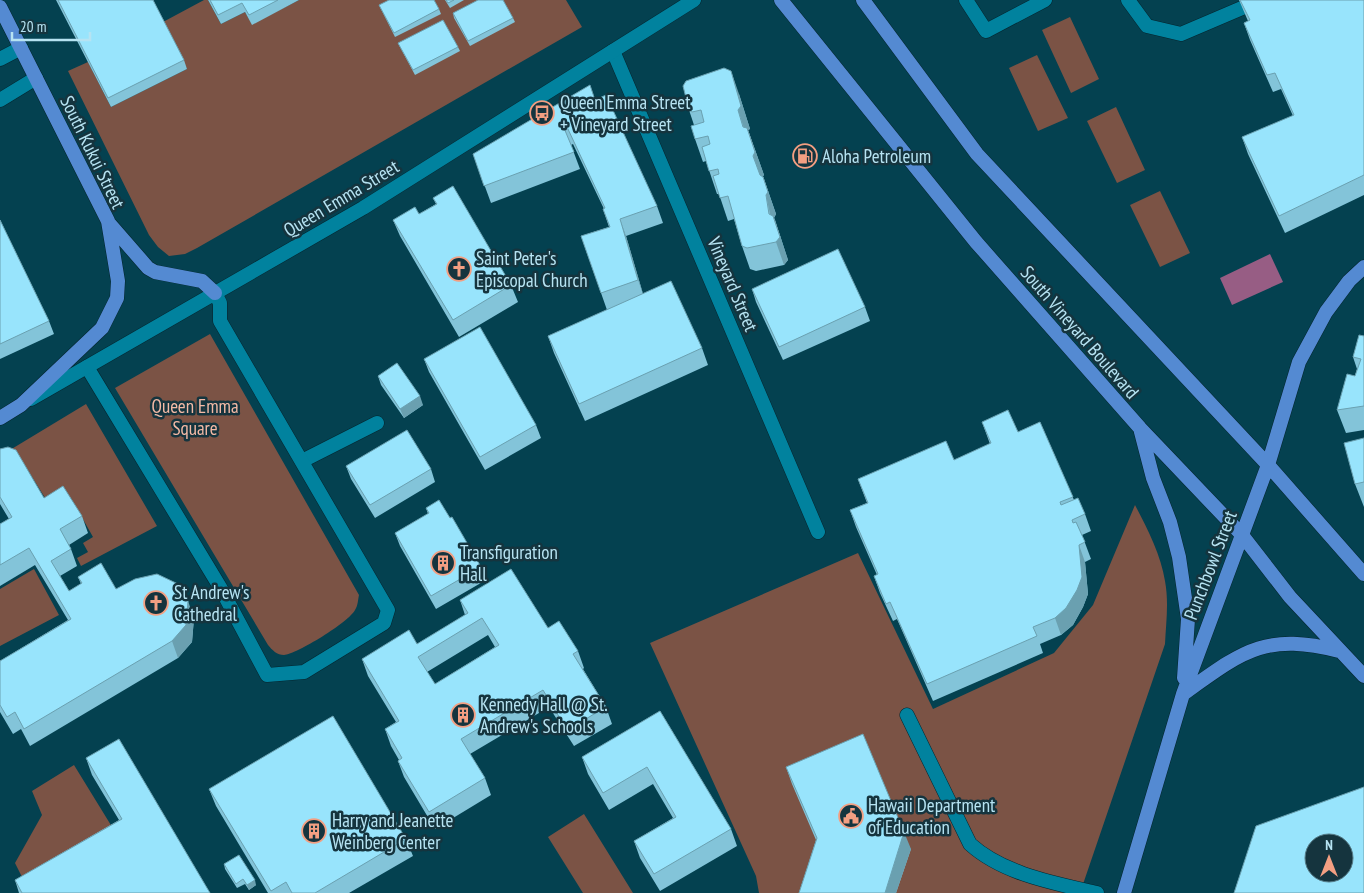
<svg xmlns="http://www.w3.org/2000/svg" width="1364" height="893" viewBox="0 0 1364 893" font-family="'PT Sans Narrow',sans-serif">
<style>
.green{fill:#7b5345}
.water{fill:#975d84}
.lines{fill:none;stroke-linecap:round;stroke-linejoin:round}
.service-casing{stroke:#04252e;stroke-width:15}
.minor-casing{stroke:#04252e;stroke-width:15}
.tertiary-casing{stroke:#04252e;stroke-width:15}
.primary-casing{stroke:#04252e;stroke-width:15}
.service{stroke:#01829e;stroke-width:14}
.minor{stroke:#01829e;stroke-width:14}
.tertiary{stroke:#01829e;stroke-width:14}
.primary{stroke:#548ad2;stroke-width:14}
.wall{fill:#83c4d9;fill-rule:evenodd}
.shaded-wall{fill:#6aa0b0}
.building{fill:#98e4fc;stroke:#6aa0b0;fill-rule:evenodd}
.labels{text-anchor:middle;stroke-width:5;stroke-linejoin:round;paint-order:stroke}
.poi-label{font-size:19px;fill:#b6e3f2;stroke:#15343e;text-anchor:start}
.street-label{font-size:19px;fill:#b6e3f2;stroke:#15343e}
.park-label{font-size:19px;fill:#f4baa6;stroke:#15343e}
</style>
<rect width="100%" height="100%" fill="#044150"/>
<path class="green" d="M204 0H208L221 24 245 12 252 24 299 0H566L582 27 197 248 185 254 169 256 158 247 149 235 68 71 88 62 111 107 187 69 163 22Z
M1070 17 1099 79 1071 93 1042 30Z
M1037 55 1068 118 1038 131 1009 68Z
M1116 107 1145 170 1117 183 1087 121Z
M1160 191 1190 253 1160 267 1130 205Z
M210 334 359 595C358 599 358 606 355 610 349 622 297 654 284 655 277 655 272 650 268 645L115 388Z
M86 404 157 526 81 566 77 558 88 552 83 543 93 537 71 498 52 509 24 464 0 456Z
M1135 505C1147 528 1161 555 1165 581 1169 602 1166 623 1165 644L1080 893H759L756 876 650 643 858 553 933 709 1054 653 1093 605Z
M34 569 59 615 0 646V589Z
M74 765 117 835 28 889 15 863 42 815 32 791Z
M584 814 633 893H583L548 837Z"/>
<path class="water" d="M1270 254 1283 282 1232 305 1220 278Z"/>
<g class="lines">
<g class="service-casing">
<path id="service" d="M966 0 986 31 1045 0
M1128 0 1147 26 1181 34 1242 8
M0 59 21 48
M0 100 36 78
M302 461 377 423"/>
</g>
<g class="minor-casing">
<path id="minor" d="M613 51 818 532
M87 367 220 587 267 675 304 672 384 623 388 610 220 321V303L215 293
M907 715 970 844C1003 874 1054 883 1097 893"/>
</g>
<g class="tertiary-casing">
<path id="tertiary" d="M31 399 363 208 694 0"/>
</g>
<g class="primary-casing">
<path id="primary" d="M781 0 976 242 1140 428 1242 535 1290 597 1364 676
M863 0 977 154 1268 465 1364 574
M0 7 108 221 118 281 117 298 102 328 21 405 0 418
M108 222 148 268 155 272 202 281 215 293
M1141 432 1153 478 1170 522 1179 557 1188 619 1184 678
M1183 694C1242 652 1264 632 1339 651
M1124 893 1183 694 1268 465 1299 362 1326 312 1349 281 1364 267"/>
</g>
<use href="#service" class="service"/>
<use href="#minor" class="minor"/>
<use href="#tertiary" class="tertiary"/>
<use href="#primary" class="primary"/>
</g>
<path class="wall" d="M56 0H153L184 60 187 69 111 107Z
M208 0H299L252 25 245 12 221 24Z
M445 0H464L450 8Z
M1239 0H1364V195L1285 233 1248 154 1242 137 1293 116 1281 89 1273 92 1250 40 1244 23 1248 21Z
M379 5 439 9 441 14 395 37Z
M453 13 513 18 515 22 470 46 454 18Z
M398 43 458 47 460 51 415 75 400 47Z
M739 94 750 129 748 130 764 175 763 176 776 214 774 218 775 220 788 260 784 265 756 271 750 269 742 246 734 219 728 221 719 194H717L706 161 703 162 695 139 694 125 689 110Z
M595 100 657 206 663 223 626 236 643 294 702 348 708 365 585 421 554 353 548 336 607 310 581 236 609 227 603 209H604L573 144 571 145 580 169 491 203 473 154Z
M433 198 511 285 518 302 459 337 400 236 393 220 419 214 436 204Z
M0 220 49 321 54 334 0 359Z
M752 289 865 307 870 321 783 360 756 302Z
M1364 336V430L1346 433 1337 410 1355 376 1357 369 1353 357Z
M424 359 536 425 541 438 485 470 429 372Z
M378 376 423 405 404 418 381 385Z
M982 422 1018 432 1040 422 1074 500 1085 514 1091 531 1082 535 1091 559 1085 562 1088 594 1083 607 1073 625 1061 635 1040 644 1043 653 933 701 897 619 893 621 880 593 874 576 877 575 856 527 850 510 867 503 858 479 954 460 990 444Z
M1364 438V507L1355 484Z
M0 449 44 498 82 516 88 533 69 545 71 549 77 566 60 576 69 591 81 584 78 577 116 589 194 618 192 642 178 658 30 746 21 729 13 734 0 712V661L68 620 35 565 0 586V524L9 519 0 504Z
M346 466 431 469 435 482 375 518 351 479Z
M426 508 481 567 486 580 436 609 400 546 395 533 428 514Z
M460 600 548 628 578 651 584 668 583 669 606 707 612 724 574 746 549 707 470 754 485 778 491 795 435 829 404 777 398 761 399 760 391 746 385 729 396 722 368 676 362 659 417 644 465 615ZM488 635 495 647 435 684 427 672Z
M660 711 731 829 737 846 660 891 640 858 634 841 673 818 660 796 653 784 609 810 588 774 582 757Z
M86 758 210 893H19L15 880 119 820 92 775Z
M786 767 911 849 896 893H799L816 840 792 784Z
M209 789 406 839 413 856 349 893H268L216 806Z
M224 864 256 885 249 890 245 884 237 888 225 869Z"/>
<path class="shaded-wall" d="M731 71 739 94 750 129 748 130 764 175 761 179 738 110Z
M763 177 776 214 774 218 775 220 788 260 784 265 776 242 766 195Z
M620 219 626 236 644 297 638 280Z
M420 396 423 405 404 418 400 409Z
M1079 545 1085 562 1088 594 1083 607 1073 625 1061 635 1055 618Z
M188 601 194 618 192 642 178 658 172 641Z
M904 832 911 849 896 893H885Z
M255 880 256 885 249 890 247 885Z"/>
<path class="building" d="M58 0H153L184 60 108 98Z
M210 0H278L249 15 242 3 218 15Z
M389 0H434L439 9 394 33 379 5Z
M446 0H454L448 3Z
M478 0H503L513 18 468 41 453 13Z
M1240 0H1364V175L1279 216 1242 137 1294 115 1275 73 1267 75 1244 23 1250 20Z
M443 20 458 47 413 70 398 43Z
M724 68 731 71 741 106 738 110 743 127 747 128 755 152 753 156 760 175 763 177 768 192 766 195 769 214 773 216 780 237 776 242 747 248 742 246 728 196 720 198 713 176 719 174 718 169 709 171 702 147 710 144 708 136 695 139 691 126 704 122 701 110 692 112 689 110 683 86 686 81Z
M590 85 595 100 606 95 657 206 620 219 638 280 601 293 581 236 610 227 603 209 605 208 567 127 564 128 574 152 484 186 473 154Z
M453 186 511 285 453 320 393 220 415 207 419 214 437 204 433 198Z
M0 220 49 321 0 344Z
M838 249 865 307 779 347 752 289Z
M671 281 702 348 579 404 548 336Z
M480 327 536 425 480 457 424 359Z
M1359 335 1364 336V406L1337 410 1347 374 1355 376 1361 359 1353 357Z
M397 363 420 396 400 409 378 376Z
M1008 410 1018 432 1040 422 1073 497 1060 502 1061 505 1078 498 1085 514 1072 520 1073 523 1076 522 1085 542 1079 545 1082 577 1077 590 1066 608 1055 618 1033 627 1037 636 927 684 890 602 886 604 874 576 878 574 850 510 868 503 858 479 946 441 954 460 991 443 982 422Z
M407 430 431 469 370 505 346 466Z
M1364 438V482L1355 484 1344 443Z
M8 447 16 450 44 498 63 486 82 516 60 529 71 549 51 561 69 591 82 583 78 577 101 563 116 589 135 579 157 574 178 584 188 601 186 625 172 641 24 729 15 712 7 717 0 705V661L71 619 29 548 0 565V524L12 517 0 497V449Z
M439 500 450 518 452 517 481 567 431 596 395 533 429 513 426 508Z
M511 569 548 628 559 621 578 651 573 654 606 707 567 730 543 690 461 739 485 778 429 812 398 761 402 758 385 729 399 721 362 659 409 630 417 644 468 613 460 600ZM482 618 499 645 435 684 418 657Z
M660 711 731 829 654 874 634 841 676 817 654 779 647 767 603 793 582 757Z
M333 716 406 839 315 893H292L286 882 271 891 209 789Z
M863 734 904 832 885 893H799L817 838 786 767Z
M119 739 210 893H22L15 880 122 819 86 758Z
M1364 787V893H1234L1256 826ZM1314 843H1344V873H1314Z
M239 855 255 880 247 885 243 879 236 884 224 864Z"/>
<defs>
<g id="bus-ring" transform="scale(1.25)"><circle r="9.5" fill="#15343e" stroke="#f39f82" stroke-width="1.5"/><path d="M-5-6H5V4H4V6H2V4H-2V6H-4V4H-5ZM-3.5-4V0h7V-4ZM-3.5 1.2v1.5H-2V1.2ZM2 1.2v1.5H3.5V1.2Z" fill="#f39f82"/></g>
<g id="fuel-ring" transform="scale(1.25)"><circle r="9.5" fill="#15343e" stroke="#f39f82" stroke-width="1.5"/><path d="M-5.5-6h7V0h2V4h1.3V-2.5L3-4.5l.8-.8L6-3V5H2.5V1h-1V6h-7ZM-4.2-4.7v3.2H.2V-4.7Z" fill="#f39f82"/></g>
<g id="church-ring" transform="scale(1.25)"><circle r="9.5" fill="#15343e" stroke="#f39f82" stroke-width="1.5"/><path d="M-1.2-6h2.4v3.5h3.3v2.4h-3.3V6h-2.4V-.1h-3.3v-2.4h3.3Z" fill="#f39f82"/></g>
<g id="building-ring" transform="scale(1.25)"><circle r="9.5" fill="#15343e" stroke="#f39f82" stroke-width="1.5"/><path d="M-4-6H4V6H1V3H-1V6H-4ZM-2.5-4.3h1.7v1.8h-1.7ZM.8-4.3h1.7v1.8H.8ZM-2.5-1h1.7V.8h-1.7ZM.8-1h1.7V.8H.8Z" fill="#f39f82"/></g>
<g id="civic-ring" transform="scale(1.25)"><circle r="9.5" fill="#15343e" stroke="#f39f82" stroke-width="1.5"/><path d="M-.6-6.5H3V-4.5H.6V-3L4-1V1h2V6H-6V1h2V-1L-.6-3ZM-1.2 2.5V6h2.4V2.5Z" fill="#f39f82"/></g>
</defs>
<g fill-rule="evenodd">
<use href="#bus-ring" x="542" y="113"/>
<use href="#fuel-ring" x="805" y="156"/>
<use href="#church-ring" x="459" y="269"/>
<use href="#building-ring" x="443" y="563"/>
<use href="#church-ring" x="156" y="603"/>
<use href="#building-ring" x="463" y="715"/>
<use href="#civic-ring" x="851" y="816"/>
<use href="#building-ring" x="314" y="831"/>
</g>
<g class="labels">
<g class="poi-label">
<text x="560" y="109">Queen Emma Street<tspan x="560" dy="22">+ Vineyard Street</tspan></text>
<text x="822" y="163">Aloha Petroleum</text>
<text x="476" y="265">Saint Peter's<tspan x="476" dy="22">Episcopal Church</tspan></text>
<text x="460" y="559">Transfiguration<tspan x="460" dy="22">Hall</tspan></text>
<text x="174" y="599">St Andrew's<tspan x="174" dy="22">Cathedral</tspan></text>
<text x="480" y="711">Kennedy Hall @ St.<tspan x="480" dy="22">Andrew's Schools</tspan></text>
<text x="868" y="812">Hawaii Department<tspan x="868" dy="22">of Education</tspan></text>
<text x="332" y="827">Harry and Jeanette<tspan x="332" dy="22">Weinberg Center</tspan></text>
</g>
<g class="street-label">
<text transform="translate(93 152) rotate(64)" y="7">South Kukui Street</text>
<text transform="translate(341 198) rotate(-31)" y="7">Queen Emma Street</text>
<text transform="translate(733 284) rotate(67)" y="7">Vineyard Street</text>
<text transform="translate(1080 332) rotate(49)" y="7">South Vineyard Boulevard</text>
<text transform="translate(1210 565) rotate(-69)" y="7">Punchbowl Street</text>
</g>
<g class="park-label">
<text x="195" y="413">Queen Emma<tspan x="195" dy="22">Square</tspan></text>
</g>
</g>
<g transform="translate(1329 858)"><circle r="24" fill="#15343e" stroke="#557a86"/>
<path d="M0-4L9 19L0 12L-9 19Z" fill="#f39f82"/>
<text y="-8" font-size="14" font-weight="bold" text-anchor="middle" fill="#b6e3f2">N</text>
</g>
<path d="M12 32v8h78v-8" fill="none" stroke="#b6e3f2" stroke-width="2.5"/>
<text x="20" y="32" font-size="15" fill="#b6e3f2" stroke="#15343e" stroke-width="4" paint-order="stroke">20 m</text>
</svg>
